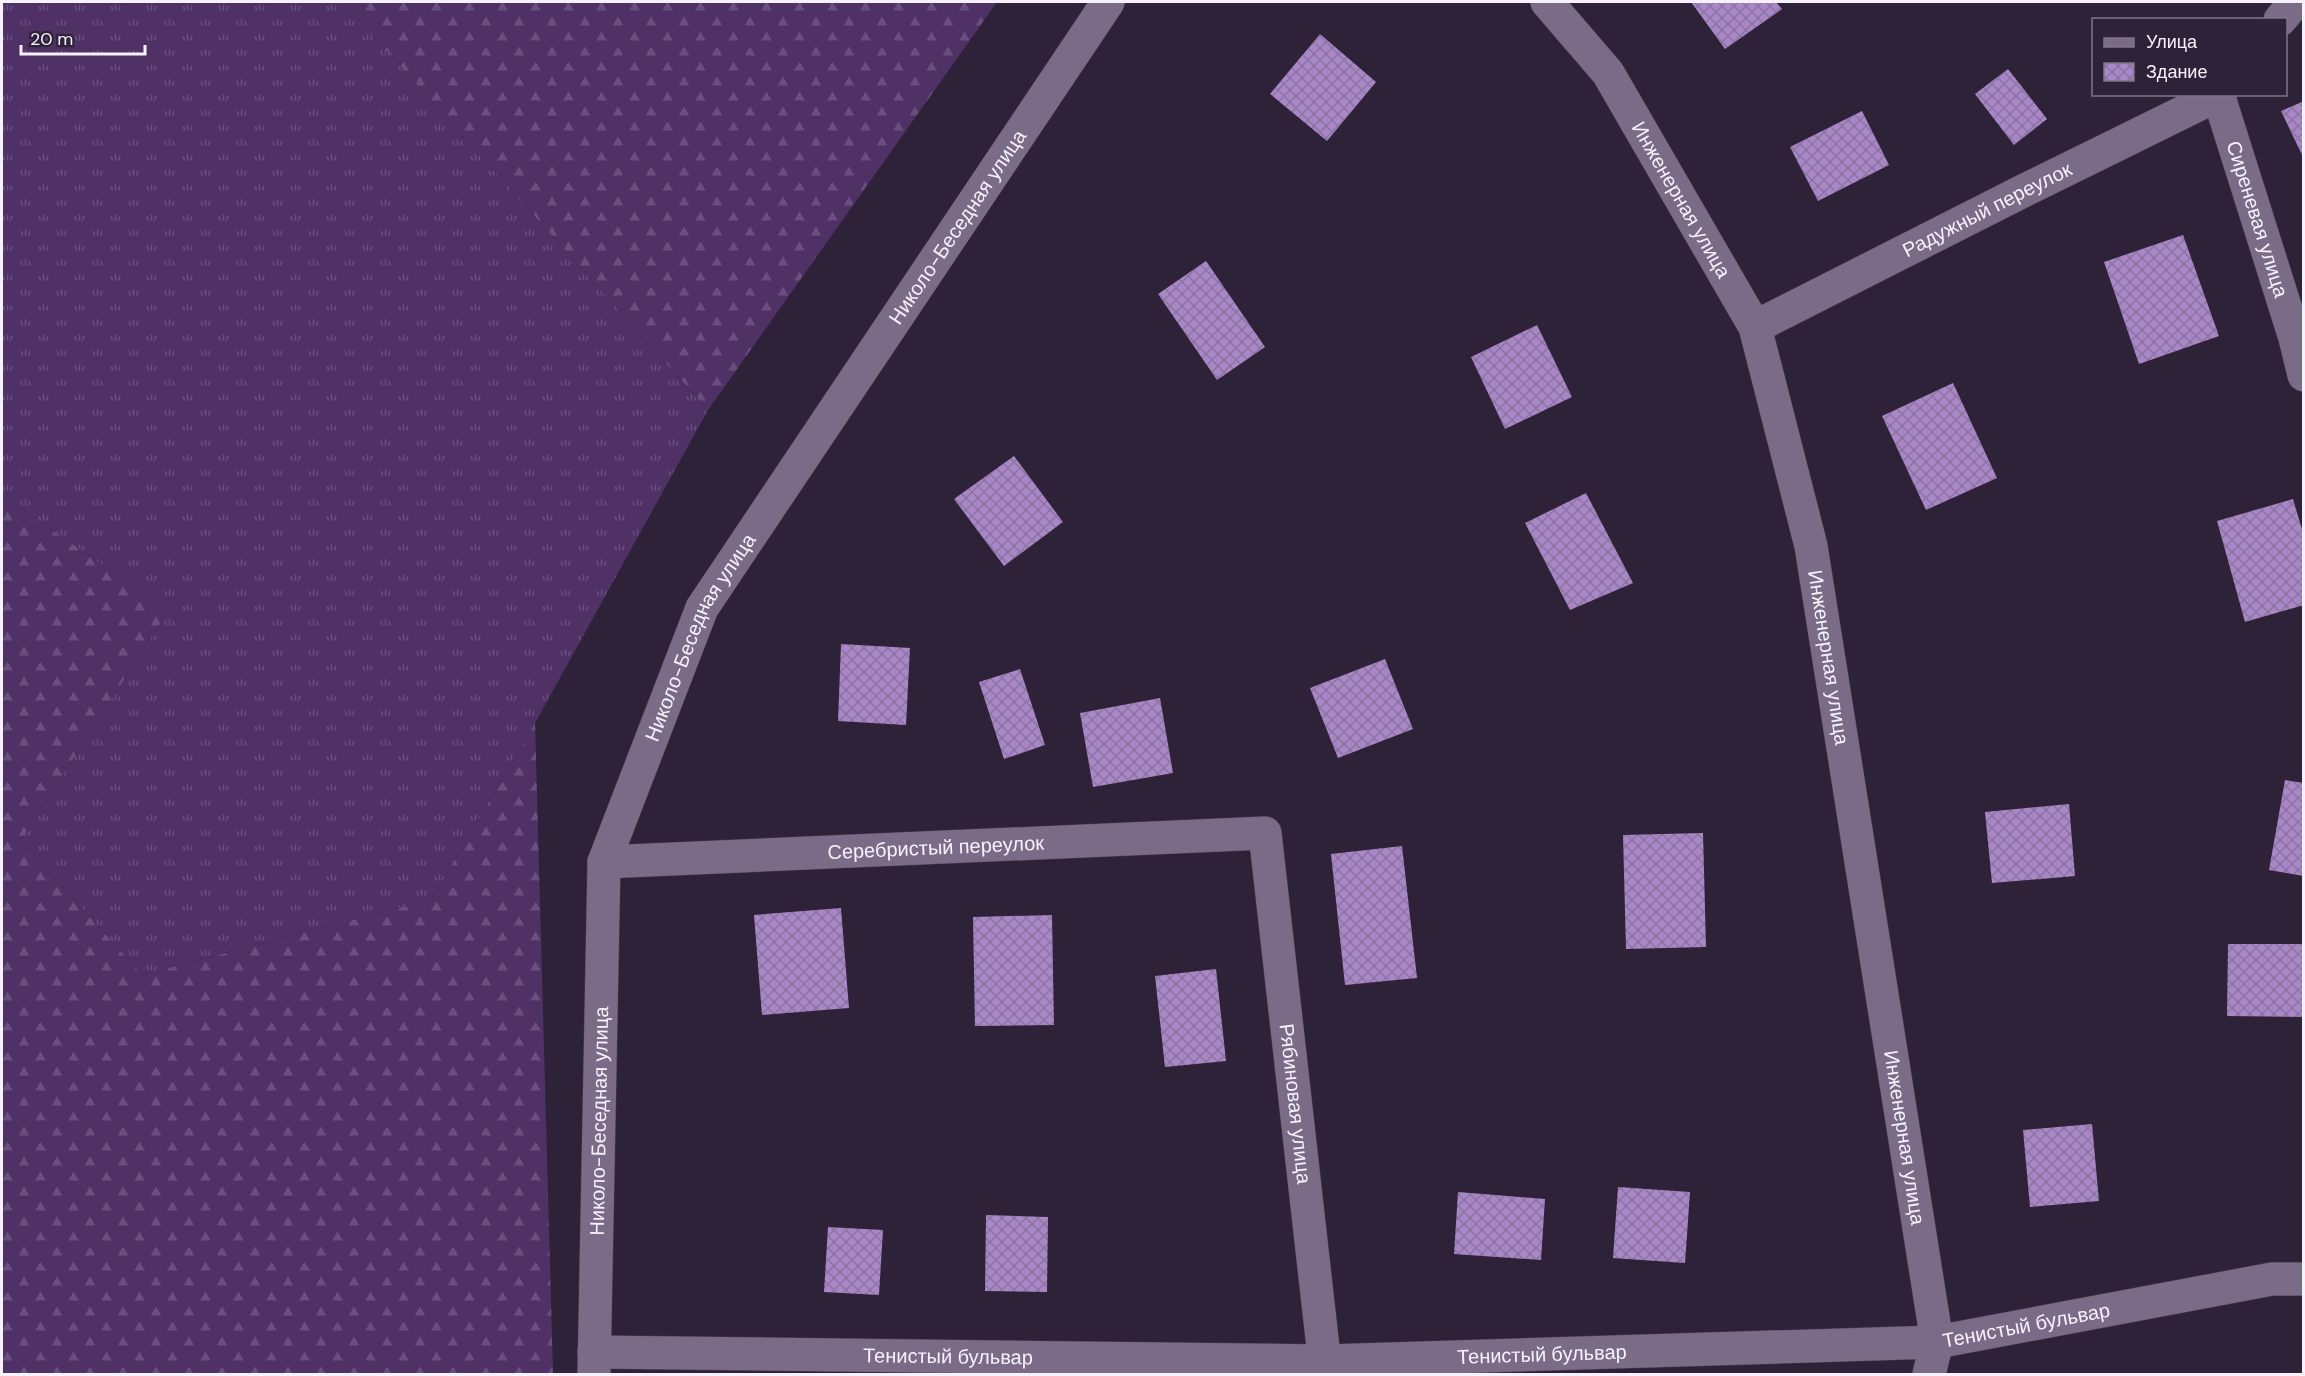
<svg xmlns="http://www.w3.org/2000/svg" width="2305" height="1376" viewBox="0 0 2305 1376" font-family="'DM Sans',sans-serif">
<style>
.grass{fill:url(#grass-tufts)}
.forest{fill:url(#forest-firs)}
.building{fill:url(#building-cross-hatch)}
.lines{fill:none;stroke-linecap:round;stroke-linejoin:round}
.minor-casing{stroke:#483e51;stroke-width:34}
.minor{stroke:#7a6c87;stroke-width:33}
.labels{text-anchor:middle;stroke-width:6;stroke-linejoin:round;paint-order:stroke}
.street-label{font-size:20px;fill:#f7f1fd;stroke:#2e2239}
</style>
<defs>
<pattern id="grass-tufts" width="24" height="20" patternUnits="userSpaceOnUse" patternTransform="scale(1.5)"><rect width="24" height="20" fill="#4f3166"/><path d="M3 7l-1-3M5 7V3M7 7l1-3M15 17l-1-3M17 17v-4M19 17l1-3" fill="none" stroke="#694f7d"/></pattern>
<pattern id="forest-firs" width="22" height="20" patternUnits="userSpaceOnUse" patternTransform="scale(1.5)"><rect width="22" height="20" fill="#4f3166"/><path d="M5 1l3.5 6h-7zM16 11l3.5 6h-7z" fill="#694f7d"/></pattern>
<pattern id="building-cross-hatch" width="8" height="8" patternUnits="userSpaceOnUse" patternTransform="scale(1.5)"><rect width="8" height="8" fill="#a987c7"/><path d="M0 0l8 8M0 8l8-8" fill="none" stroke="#8c74a2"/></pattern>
</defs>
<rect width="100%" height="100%" fill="#2e2239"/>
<path class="grass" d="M2 2H343L708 410 535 723 432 899 142 975 21 840 168 611 2 495Z"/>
<path class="forest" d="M343 2H997L708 410Z
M2 495 168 611 21 840 142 975 432 899 535 723 553 1374H2Z"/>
<path class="building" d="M1691 2H1776L1782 9 1725 49Z
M1320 34 1376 82 1327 141 1270 94Z
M2008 69 2047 119 2014 145 1975 94Z
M2304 101V159L2281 111Z
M1862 111 1889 165 1818 201 1790 147Z
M2183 235 2219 336 2139 364 2104 262Z
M1206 261 1265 347 1217 380 1158 294Z
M1537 325 1572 397 1505 429 1471 357Z
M1953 383 1997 478 1926 510 1882 416Z
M1014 456 1063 522 1004 566 954 499Z
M1586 493 1633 583 1570 610 1525 523Z
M2293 499 2304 536V605L2245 622 2217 521Z
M841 644 910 648 906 725 838 721Z
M1385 659 1413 729 1338 758 1310 688Z
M1020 669 1045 745 1004 759 979 682Z
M1160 698 1173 773 1093 787 1080 713Z
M2285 780 2304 783V876L2269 870Z
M2069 804 2075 876 1992 883 1985 812Z
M1703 833 1706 947 1626 949 1623 835Z
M1402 846 1417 978 1345 985 1331 854Z
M841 908 849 1008 762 1015 754 915Z
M1052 915 1054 1025 975 1026 973 917Z
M2228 944H2304V1017L2227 1016Z
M1216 969 1226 1061 1165 1067 1155 976Z
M2092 1124 2099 1201 2030 1207 2023 1130Z
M1618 1187 1690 1192 1685 1263 1613 1258Z
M1458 1192 1545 1199 1541 1260 1454 1254Z
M986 1215 1048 1217 1047 1292 985 1291Z
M828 1227 883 1230 879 1295 824 1292Z"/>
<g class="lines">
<g class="minor-casing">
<g id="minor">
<path id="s1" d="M1547 2 1608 73 1755 327 1811 546 1937 1342 1929 1374"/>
<path d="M2280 20 2295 2"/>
<path id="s2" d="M2219 97 2295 338 2304 375"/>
<path id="s3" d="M1755 327 2025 190 2220 94"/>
<path id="s4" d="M604 862 1265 833 1326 1374"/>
<path id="s5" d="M594 1352 1325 1361 1937 1342 2272 1279H2304"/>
<path id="s6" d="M594 1373 604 862 702 608 1108 2"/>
</g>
</g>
<use href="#minor" class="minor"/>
</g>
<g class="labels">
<g class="street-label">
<text dy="7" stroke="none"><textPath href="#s1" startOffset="240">Инженерная улица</textPath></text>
<text dy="7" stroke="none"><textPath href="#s3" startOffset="260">Радужный переулок</textPath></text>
<text dy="7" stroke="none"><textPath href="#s2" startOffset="128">Сиреневая улица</textPath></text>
<text dy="7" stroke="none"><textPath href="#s6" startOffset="1242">Николо-Беседная улица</textPath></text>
<text dy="7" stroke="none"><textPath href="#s6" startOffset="756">Николо-Беседная улица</textPath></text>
<text dy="7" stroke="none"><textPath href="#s1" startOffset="726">Инженерная улица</textPath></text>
<text dy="7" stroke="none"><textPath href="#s4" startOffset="332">Серебристый переулок</textPath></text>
<text dy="7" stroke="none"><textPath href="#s4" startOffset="934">Рябиновая улица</textPath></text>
<text dy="7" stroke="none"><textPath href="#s6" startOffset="252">Николо-Беседная улица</textPath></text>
<text dy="7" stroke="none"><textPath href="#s1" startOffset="1212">Инженерная улица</textPath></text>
<text dy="7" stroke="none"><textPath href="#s5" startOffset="1434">Тенистый бульвар</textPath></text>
<text dy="7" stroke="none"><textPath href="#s5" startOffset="948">Тенистый бульвар</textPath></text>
<text dy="7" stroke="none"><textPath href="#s5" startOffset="354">Тенистый бульвар</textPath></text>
</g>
</g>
<rect width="2305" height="1376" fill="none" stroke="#f7f1fd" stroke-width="6"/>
<rect x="2092" y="18" width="195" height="78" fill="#2e2239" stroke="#7e7587" stroke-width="1.5"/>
<rect x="2104" y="38" width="30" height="9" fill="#7a6c87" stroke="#7e7587" stroke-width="1.5"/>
<text x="2146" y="48" font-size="18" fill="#f7f1fd">Улица</text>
<rect x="2104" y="63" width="30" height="18" fill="url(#building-cross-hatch)" stroke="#7e7587" stroke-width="1.5"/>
<text x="2146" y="78" font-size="18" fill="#f7f1fd">Здание</text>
<path d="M21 45v9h124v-9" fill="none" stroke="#f7f1fd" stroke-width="3"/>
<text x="30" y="45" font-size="18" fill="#f7f1fd" stroke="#2e2239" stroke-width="4.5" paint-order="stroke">20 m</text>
</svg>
